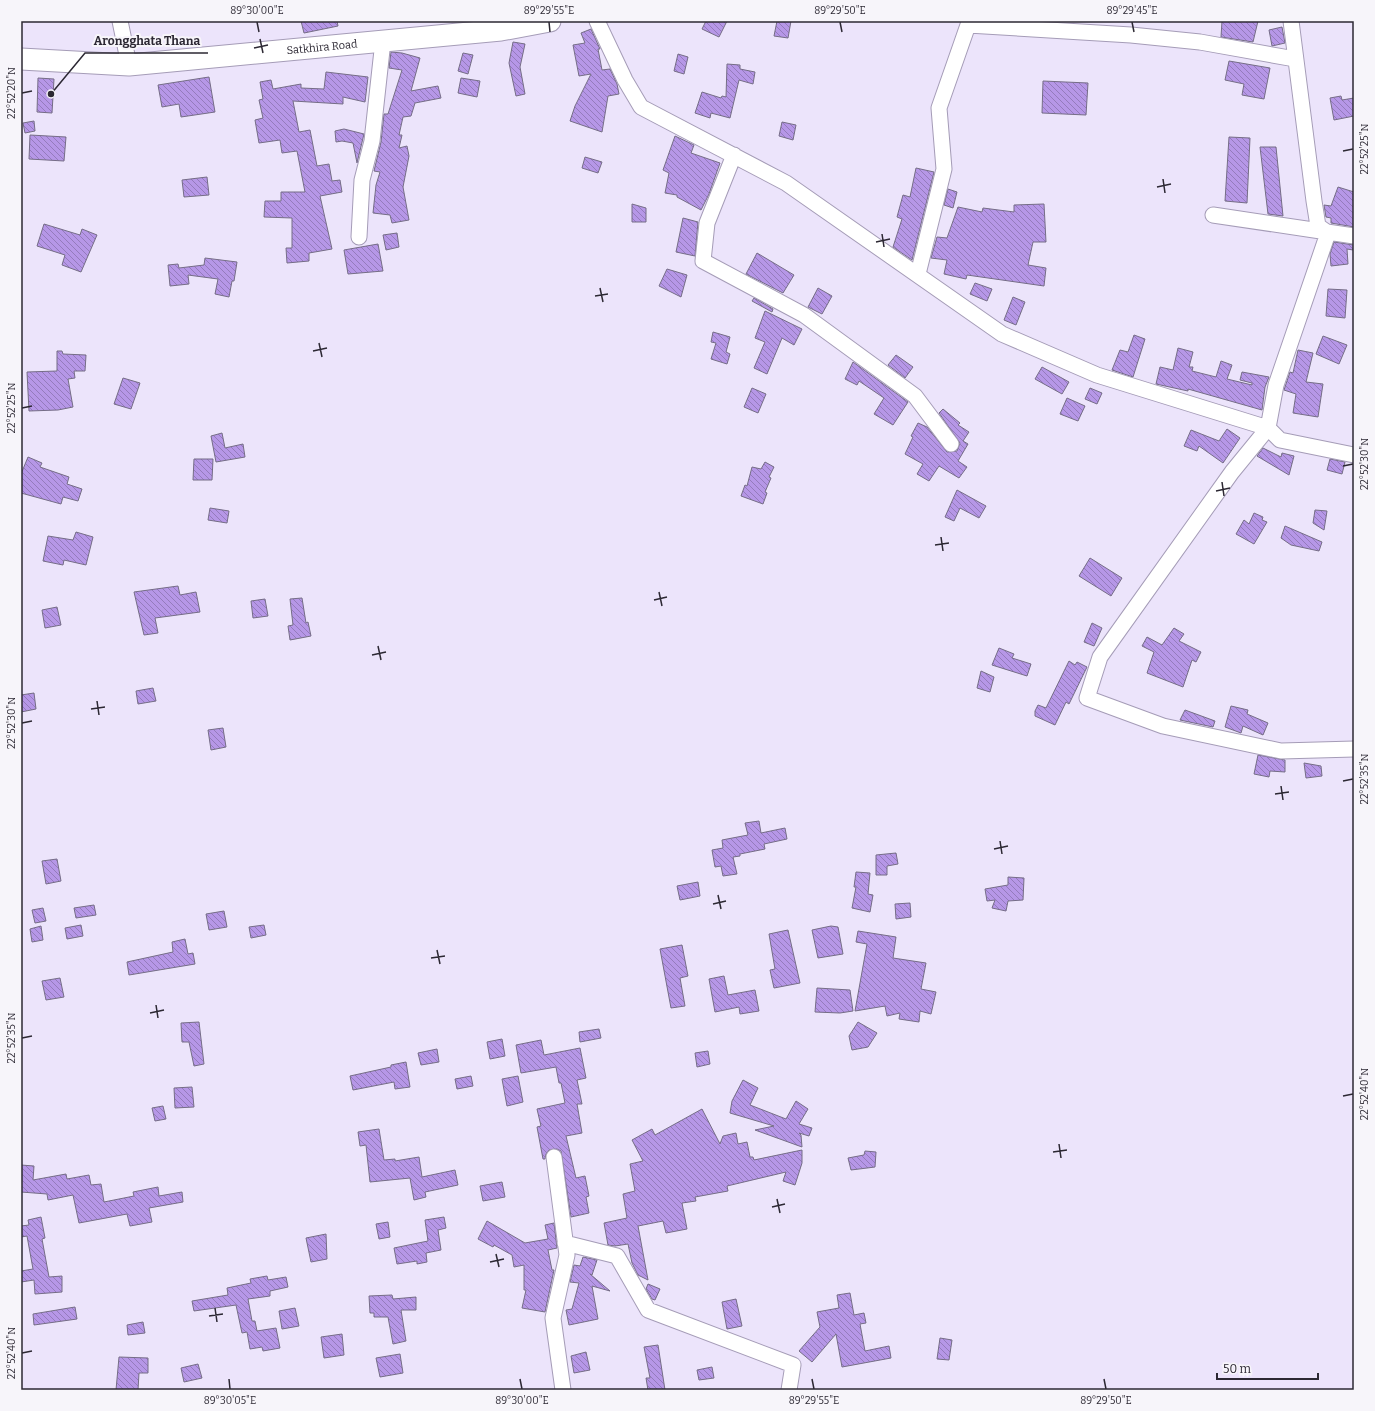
<svg xmlns="http://www.w3.org/2000/svg" width="1375" height="1411" viewBox="0 0 1375 1411" font-family="Bitter,serif">
<style>
.building{fill:url(#building-back-hatch);stroke:#756d86}
.lines{fill:none;stroke-linecap:round;stroke-linejoin:round}
.street-casing{stroke:#a59cb7;stroke-width:17}
.secondary-casing{stroke:#a59cb7;stroke-width:23}
.street{stroke:#fff;stroke-width:15}
.secondary{stroke:#fff;stroke-width:21}
.ticks{fill:none;stroke:#2c2833;stroke-width:1.5}
.labels{text-anchor:middle;stroke-width:4;stroke-linejoin:round;paint-order:stroke}
.street-label{font-size:11px;fill:#2c2833;stroke:#f7f5fa}
.leader{fill:none;stroke:#2c2833;stroke-width:1.5}
.callout-dot{fill:#2c2833;stroke:#f7f5fa;stroke-width:1.5}
.callout-label{font-size:12px;text-anchor:middle;font-weight:bold;fill:#2c2833;stroke:#f7f5fa;stroke-width:4;stroke-linejoin:round;paint-order:stroke}
.neatline{fill:none;stroke:#2c2833;stroke-width:1.5}
.ticks-label{font-size:10px;text-anchor:middle;fill:#2c2833}
</style>
<defs>
<pattern id="building-back-hatch" width="6" height="6" patternUnits="userSpaceOnUse"><rect width="6" height="6" fill="#b697e7"/><path d="M-1 5l2 2M0 0l6 6M5-1l2 2" fill="none" stroke="#947bbc"/></pattern>
</defs>
<rect width="100%" height="100%" fill="#ece4fb"/>
<path class="building" d="M301 21H337L338 26 304 33Z
M706 21H727L719 37 702 29Z
M777 21H791L788 38 774 36Z
M1222 21H1258L1253 42 1221 37Z
M1282 27 1285 43 1272 46 1269 30Z
M591 29 600 49H598L602 70 610 69 617 84 619 94 608 96 602 132 570 121 575 106 591 74 579 76 573 45 585 43 581 33Z
M513 42 525 44 520 67 525 94 516 96 509 63Z
M391 52 402 53 420 58 411 91 438 86 441 98 415 103 411 116 403 117 399 135H402L399 148 407 146 409 156 403 187 409 220 392 223 390 215 373 213 376 185 380 172 374 171 381 142 384 114H388L402 70 389 68Z
M463 53 473 55 468 74 458 71Z
M678 54 688 57 684 74 674 71Z
M1229 61 1270 68 1264 99 1242 95 1244 84 1225 80Z
M727 64 740 65V69L755 72 753 84 739 80 730 118 711 113 710 118 695 113 702 92 721 98 722 96 726 97Z
M326 72 368 77 365 102 343 97V104L293 101 299 132 310 130 317 166 329 164 332 181 340 180 342 192 320 196 332 249 309 253V261L287 263 286 248H292V218L264 217 265 201H281V192H305L297 151 282 153 280 140 259 143 255 120 263 118 259 100 263 99 260 82 271 80 273 89 301 84V88L324 89Z
M209 77 215 112 181 117 179 104 162 107 158 85Z
M38 78 54 79 52 113 37 112Z
M461 78 480 81 477 97 458 93Z
M1043 81 1088 83 1086 115 1042 113Z
M1341 96 1342 100 1354 98V116L1334 120 1330 98Z
M34 121 35 131 25 133 23 123Z
M782 122 796 125 793 140 779 136Z
M344 129 364 134 357 163 353 143 342 141 336 142 335 131Z
M30 135 66 137 64 161 29 159Z
M675 136 694 145 691 153 720 163 709 194 701 210 677 197V195L665 193 669 173 663 170Z
M1229 137 1250 138 1247 203 1225 201Z
M1260 147H1276L1283 216 1268 214Z
M585 157 602 162 598 173 582 168Z
M916 168 934 172 912 260 893 247 902 219 897 217 903 195 910 197Z
M207 177 209 195 184 197 182 180Z
M1338 187 1354 192V227L1331 223V218L1326 217 1324 205 1331 206Z
M948 189 957 192 953 208 944 205Z
M632 204 646 208V222H632Z
M1044 204 1046 242H1033L1028 265 1046 268 1044 286 967 275 966 279 944 274 947 260 931 258 937 237 947 238 958 207 982 212 983 208 1014 212V205Z
M683 218 698 222 695 256 676 252Z
M44 224 80 235 82 229 97 235 81 272 62 265 65 255 37 246Z
M397 233 399 247 386 250 383 235Z
M1334 242 1354 245 1353 250 1347 249 1348 264 1331 266 1330 254Z
M378 244 383 271 348 274 344 250Z
M757 253 794 275 783 293 746 274Z
M205 258 237 262 234 281H232L229 297 215 294 218 279 188 275 189 284 170 286 168 265 178 264 179 268 204 265Z
M667 269 687 275 681 297 659 286Z
M975 283 992 289 987 301 970 294Z
M818 288 832 296 822 314 808 307Z
M1328 289 1347 290 1345 318 1326 316Z
M1013 297 1025 302 1016 325 1004 320Z
M754 298 773 309 772 312 752 301Z
M765 311 802 329 794 345 782 338 767 374 754 368 765 342 755 338Z
M713 332 730 337 726 352 730 354 727 364 711 359 716 343 711 342Z
M1134 335 1145 339 1133 377 1112 370 1120 350 1128 352Z
M1323 336 1347 345 1339 364 1316 354Z
M1178 348 1193 352 1189 367H1193L1192 371 1216 377 1221 361 1232 365 1227 379 1252 385V383L1240 380 1242 372 1269 377 1265 387 1262 410 1188 389V391L1156 384 1160 367 1173 370Z
M1298 350 1313 353 1306 382 1323 384 1318 417 1293 413 1296 394 1284 390 1290 372 1293 373Z
M57 351H62L63 354 86 355 85 371H74L75 378 68 379 73 407 58 410 29 411 27 372 57 371Z
M896 355 913 367 905 378 888 365Z
M853 362 908 402 893 425 874 414 884 398 859 381 857 385 845 379Z
M1042 367 1069 382 1062 394 1035 379Z
M123 378 140 383 131 409 114 404Z
M752 388 766 394 758 413 744 407Z
M1090 388 1102 393 1097 404 1085 399Z
M1067 398 1085 406 1078 421 1060 414Z
M943 409 960 423 958 425 969 432 963 441 968 444 958 461 967 467 959 478 939 466 929 481 917 474 923 464 905 454 913 437 911 436 918 423 927 427 947 452 957 451 960 443 939 413Z
M1227 429 1240 438 1223 463 1199 446 1197 451 1184 446 1191 430 1219 441Z
M222 433 225 448 243 444 245 457 216 462 211 436Z
M1263 448 1281 457 1282 453 1294 456 1289 475 1257 456Z
M28 457 42 463 40 467 69 477 67 484 82 489 78 501 63 497 61 504 21 493V474Z
M194 459H213L212 480H193Z
M1330 459 1345 462 1342 474 1327 470Z
M765 462 774 467 769 477 771 478 765 492 767 493 763 504 741 496 745 485 747 486 752 467 761 469Z
M957 490 986 506 979 518 960 508 954 521 945 517Z
M210 508 229 511 227 523 208 520Z
M1315 510 1327 511 1324 530 1313 523Z
M1254 513 1263 517 1262 520 1267 522 1254 544 1236 534 1244 520 1249 524Z
M1285 526 1322 542 1319 551 1291 545 1281 538Z
M76 532 93 537 86 565 64 560 63 565 43 561 48 536 73 540Z
M1090 558 1122 578 1111 596 1079 576Z
M178 586 180 595 196 592 200 612 155 618 158 633 144 635 134 592Z
M302 598 306 623 308 622 311 636 290 640 288 626 293 625 290 599Z
M265 599 268 616 253 618 251 601Z
M57 607 61 625 45 628 42 610Z
M1092 623 1102 628 1094 646 1084 642Z
M1174 628 1184 634 1179 641 1201 652 1196 662 1192 660 1183 687 1147 673 1154 652 1142 646 1147 637 1162 645Z
M999 648 1014 654 1012 658 1031 664 1027 676 992 665Z
M1069 661 1075 665 1077 662 1087 667 1069 704 1066 702 1055 725 1035 716V711L1038 705 1046 708Z
M981 671 994 677 990 692 977 688Z
M153 688 156 701 138 704 136 691Z
M34 693 36 709 21 712V695Z
M1231 706 1248 710 1247 714 1268 723 1263 735 1243 726 1241 733 1225 727Z
M1185 710 1215 721 1213 727 1180 720Z
M223 728 226 747 211 750 208 730Z
M1258 755 1285 760V772L1270 771 1269 777 1254 774Z
M1304 763 1321 766 1322 776 1306 778Z
M759 821 761 833 785 828 787 839 764 844 765 849 740 854V856L733 857 737 874 723 876 721 866 715 867 712 850 723 848 722 840 748 835 745 823Z
M896 853 898 864 887 866V875H876V855Z
M57 859 61 881 46 884 42 861Z
M856 872 870 873 868 894 873 895 870 912 852 908 856 887H854Z
M1008 877 1024 878 1023 900 1008 901 1006 911 992 908 995 900 987 901 985 889 1008 885Z
M698 882 700 896 680 900 677 886Z
M910 903 911 917 896 919 895 904Z
M94 905 96 915 76 918 74 908Z
M43 908 46 921 35 923 32 910Z
M224 911 227 927 209 930 206 914Z
M81 925 83 936 67 939 65 928Z
M264 925 266 935 251 938 249 927Z
M41 926 43 940 32 942 30 929Z
M831 926 838 927 843 954 818 958 812 930Z
M788 930 800 983 774 988 770 970 775 969 769 934Z
M858 931 896 937 893 958 926 963 921 989 936 992 931 1014 920 1011 919 1022 899 1019 900 1013 887 1016 885 1006 855 1011 867 944 856 942Z
M185 939 188 954 193 953 195 964 129 975 127 962 173 952 172 942Z
M682 945 688 976 680 978 685 1006 671 1008 660 949Z
M724 976 728 995 755 990 759 1011 740 1014 739 1007 715 1012 709 979Z
M60 978 64 997 46 1000 42 981Z
M817 988 850 990 853 1011 840 1013 815 1012Z
M199 1022 204 1064 194 1066 189 1042H182L181 1023Z
M858 1022 877 1033 868 1047 852 1050 849 1036Z
M599 1029 601 1038 580 1042 579 1032Z
M502 1039 505 1056 490 1059 487 1042Z
M541 1040 544 1055 580 1048 586 1078 577 1080 582 1104H577L582 1133 566 1136 576 1178 585 1176 589 1196 586 1197 589 1213 571 1217 561 1151 557 1149 549 1150 546 1154 545 1159H543L537 1127 541 1126 537 1109 565 1103 561 1083H559L556 1067 521 1073 516 1045Z
M437 1049 439 1062 421 1065 418 1053Z
M708 1051 710 1064 697 1067 695 1053Z
M406 1062 410 1087 395 1089 394 1082 353 1090 350 1076 391 1067V1065Z
M471 1076 473 1086 457 1089 455 1079Z
M518 1076 523 1102 507 1106 502 1079Z
M743 1080 758 1088 750 1105 786 1119 796 1101 808 1109 799 1124 812 1128 809 1136 799 1133 801 1135 802 1147 755 1130 774 1126 730 1113 732 1101Z
M192 1087 194 1107 175 1108 174 1088Z
M163 1106 166 1119 155 1121 152 1108Z
M702 1109 720 1144 723 1136 736 1133 738 1144 747 1142 750 1157H753L754 1160 802 1150V1163L795 1185 783 1181 786 1172 727 1186 728 1191 695 1197 696 1201 682 1203 687 1229 666 1233 663 1221 638 1226 648 1280 638 1275 632 1263 628 1244 615 1246 608 1245 604 1223 627 1218 623 1194 635 1191 630 1164 643 1161 632 1140 652 1129 655 1135Z
M379 1129 384 1160 395 1159V1161L419 1157 422 1177 455 1170 458 1185 425 1192 426 1197 414 1200 410 1178 370 1182 366 1145 360 1146 358 1132Z
M865 1151 876 1152 875 1167 851 1170 848 1158 864 1155Z
M21 1165 34 1166 33 1180 66 1174 67 1179 89 1175 91 1185 101 1184 104 1202 134 1196 133 1192 158 1187 159 1196 182 1192 183 1202 149 1208 152 1222 130 1226 127 1214 79 1223 73 1195 48 1200 47 1194 21 1192Z
M502 1182 505 1197 483 1201 480 1186Z
M41 1217 45 1238 42 1239 49 1277 62 1276V1292L35 1294 34 1280 21 1282V1271L33 1269 27 1236 21 1237V1226L29 1225 28 1220Z
M444 1217 446 1228 438 1230 441 1250 426 1253 427 1262 417 1264V1261L397 1264 394 1248 428 1241 425 1220Z
M487 1221 525 1243 548 1239 545 1225 554 1223 557 1248 548 1250 552 1270H554L545 1312 522 1308 526 1290H524V1265L514 1267 512 1255 494 1245 493 1247 478 1239Z
M388 1222 390 1237 379 1239 376 1224Z
M326 1234 327 1259 311 1262 306 1238Z
M583 1257 597 1260 592 1275 590 1274 610 1291 592 1286 598 1319 569 1325 566 1310 572 1309 579 1283 570 1282 574 1265 580 1266Z
M267 1276 268 1280 286 1277 288 1287 270 1291V1296L248 1299 252 1321H255L257 1331 276 1328 280 1348 263 1351 262 1347 250 1349 247 1332 242 1333 236 1305 194 1311 192 1301 228 1295 227 1288 251 1283 250 1279Z
M648 1284 660 1289 655 1300 652 1299 646 1289Z
M850 1293 854 1315 864 1313 866 1323 860 1324 865 1351 889 1346 891 1358 842 1367 836 1334 812 1362 799 1351 820 1327 817 1312 839 1308 837 1295Z
M392 1295 393 1299 416 1297V1310H401L406 1341 393 1344 388 1317H374V1313H370L369 1296Z
M736 1299 742 1326 727 1329 722 1302Z
M75 1307 77 1319 34 1325 33 1314Z
M295 1308 299 1326 282 1329 279 1311Z
M143 1322 145 1333 128 1335 127 1325Z
M342 1334 344 1355 324 1358 321 1337Z
M940 1338 952 1340 949 1360 937 1359Z
M658 1345 665 1390H648L646 1378H650L644 1347Z
M586 1352 590 1370 574 1373 571 1356Z
M400 1354 403 1373 380 1377 376 1358Z
M119 1357 148 1358V1373H139L138 1390H116Z
M198 1364 202 1378 184 1382 181 1368Z
M712 1367 714 1378 699 1380 697 1370Z"/>
<g class="lines">
<g class="street-casing">
<path id="street" d="M120 21 129 65
M597 21 625 80 641 107 786 183 1002 334 1097 375 1268 428 1280 440 1354 455
M1291 21 1314 201 1318 226 1328 233 1276 385 1268 428 1232 472 1100 657 1087 698 1163 726 1281 751 1354 749
M734 155 707 223 703 261 804 315 915 396 951 444
M1213 215 1354 236
M359 237 362 180 372 141 383 41
M918 274 944 169 939 108 968 25 1131 35 1200 42 1295 59
M554 1157 567 1255 553 1318 563 1390
M565 1243 617 1256 648 1310 793 1365 789 1390"/>
</g>
<g class="secondary-casing">
<g id="secondary">
<path id="s1" d="M21 59 129 65 501 30 550 21"/>
</g>
</g>
<use href="#street" class="street"/>
<use href="#secondary" class="secondary"/>
</g>
<path class="ticks" d="M257 22 259 32M549 22 550 32M840 22 842 32M1132 22 1134 32M260 39 263 53M254 48 268 45M22 93 32 91M1343 151 1353 149M1163 179 1165 193M1157 187 1171 184M882 234 884 247M876 242 890 239M600 288 603 302M595 296 608 294M319 343 322 357M313 351 327 348M22 408 32 406M1343 466 1353 464M1222 482 1224 496M1216 491 1230 488M941 537 943 551M935 545 949 543M659 592 662 606M654 600 667 597M378 646 381 660M372 655 386 652M97 701 99 715M91 709 105 707M22 723 32 721M1343 781 1353 779M1281 786 1283 800M1275 794 1289 792M1000 841 1002 854M994 849 1008 846M718 895 721 909M713 904 726 901M437 950 440 964M431 958 445 956M156 1005 158 1018M150 1013 164 1010M22 1038 32 1036M1343 1096 1353 1094M1059 1144 1061 1158M1053 1152 1067 1150M777 1199 780 1213M772 1207 785 1204M496 1254 499 1267M490 1262 504 1259M215 1308 217 1322M209 1316 223 1314M22 1353 32 1351M229 1379 230 1389M520 1379 522 1389M812 1379 814 1389M1104 1379 1106 1389"/>
<g class="labels">
<g class="street-label">
<text dy="4" stroke="none"><textPath href="#s1" startOffset="302">Satkhira Road</textPath></text>
</g>
</g>
<path class="leader" d="M51 94L85 53H208"/>
<circle class="callout-dot" cx="51" cy="94" r="4"/>
<g class="callout-label">
<text x="147" y="45">Arongghata Thana</text>
</g>
<rect width="1375" height="1411" fill="none" stroke="#f7f5fa" stroke-width="44"/>
<path d="M1217 1373v6h101v-6" fill="none" stroke="#2c2833" stroke-width="2"/>
<text x="1223" y="1373" font-size="12" fill="#2c2833" stroke="#f7f5fa" stroke-width="3" paint-order="stroke">50 m</text>
<rect x="22" y="22" width="1331" height="1367" class="neatline"/>
<g class="ticks-label">
<text x="257" y="14">89°30'00"E</text>
<text x="549" y="14">89°29'55"E</text>
<text x="840" y="14">89°29'50"E</text>
<text x="1132" y="14">89°29'45"E</text>
<text transform="translate(11 93) rotate(-90)" y="4">22°52'20"N</text>
<text transform="translate(1364 149) rotate(-90)" y="4">22°52'25"N</text>
<text transform="translate(11 408) rotate(-90)" y="4">22°52'25"N</text>
<text transform="translate(1364 464) rotate(-90)" y="4">22°52'30"N</text>
<text transform="translate(11 723) rotate(-90)" y="4">22°52'30"N</text>
<text transform="translate(1364 779) rotate(-90)" y="4">22°52'35"N</text>
<text transform="translate(11 1038) rotate(-90)" y="4">22°52'35"N</text>
<text transform="translate(1364 1094) rotate(-90)" y="4">22°52'40"N</text>
<text transform="translate(11 1353) rotate(-90)" y="4">22°52'40"N</text>
<text x="230" y="1404">89°30'05"E</text>
<text x="522" y="1404">89°30'00"E</text>
<text x="814" y="1404">89°29'55"E</text>
<text x="1106" y="1404">89°29'50"E</text>
</g>
</svg>
